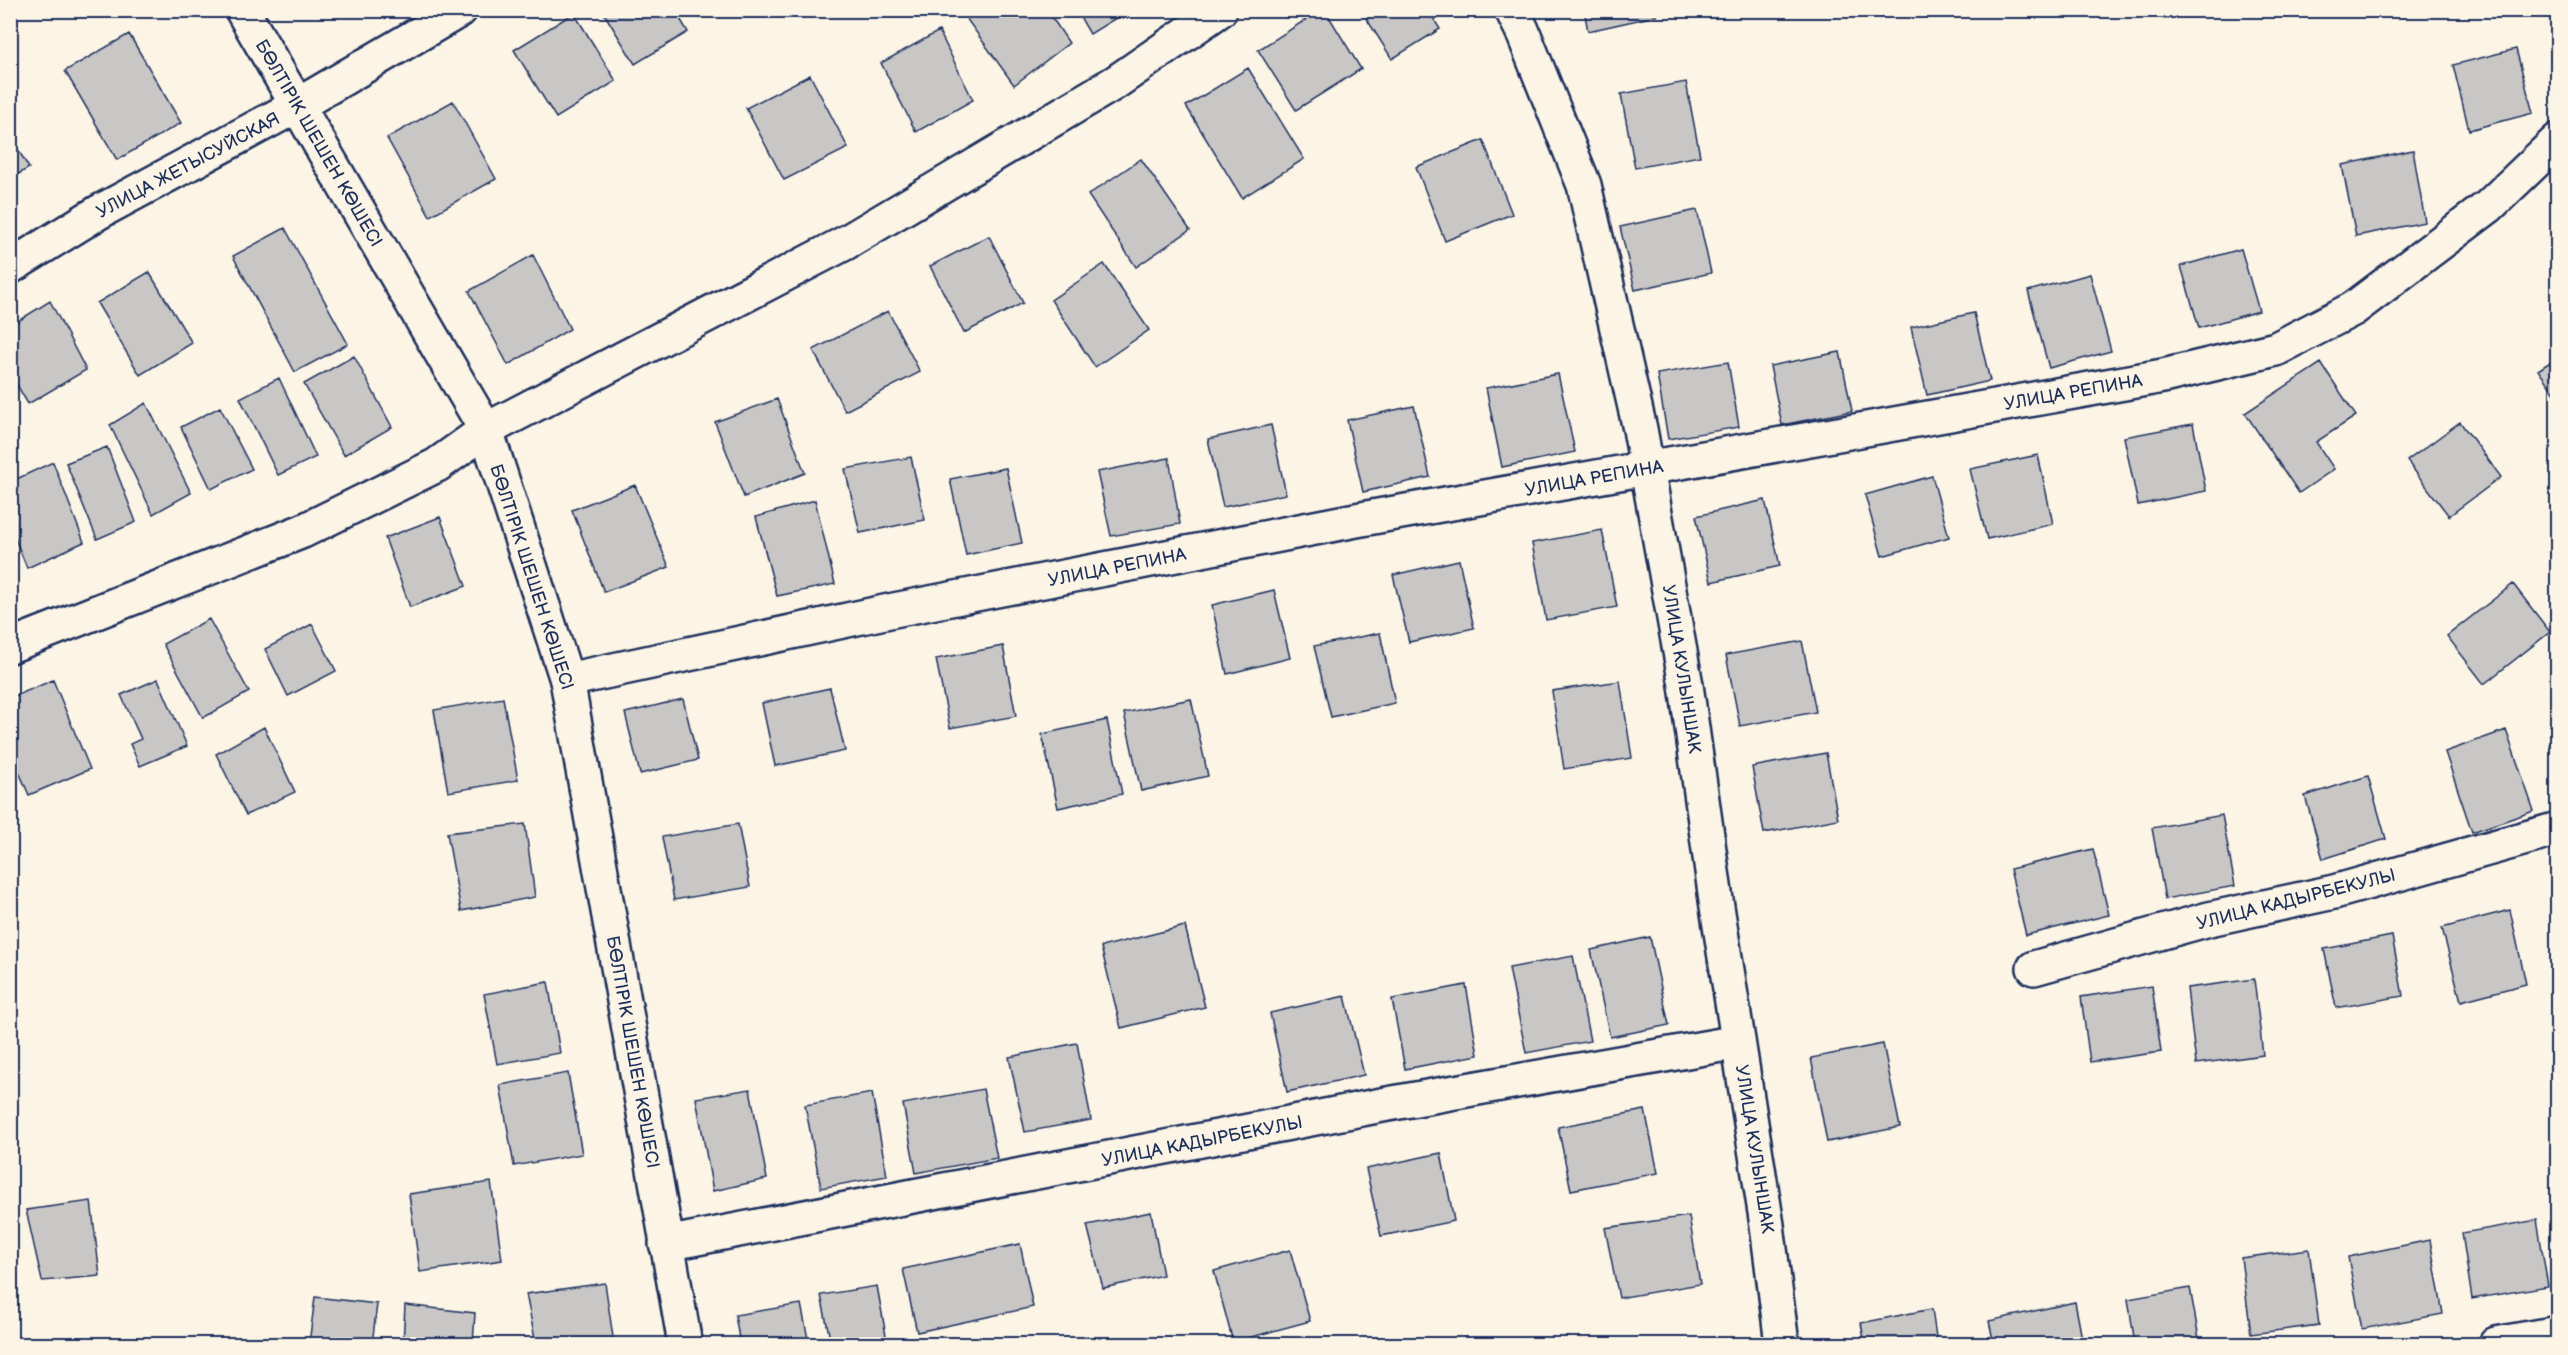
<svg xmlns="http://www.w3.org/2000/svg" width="2568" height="1355" viewBox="0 0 2568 1355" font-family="'Balsamiq Sans',sans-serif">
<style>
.building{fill:#c8c7c6;stroke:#1b2f5e;stroke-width:1.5}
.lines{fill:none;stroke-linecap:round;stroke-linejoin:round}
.street-casing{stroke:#1b2f5e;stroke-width:38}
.secondary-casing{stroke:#1b2f5e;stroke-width:38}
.street{stroke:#fcf5e5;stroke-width:33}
.secondary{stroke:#fcf5e5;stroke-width:33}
.labels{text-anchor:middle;stroke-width:6;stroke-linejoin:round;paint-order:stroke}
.street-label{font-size:18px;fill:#1b2f5e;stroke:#fcf5e5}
</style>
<rect width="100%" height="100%" fill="#fcf5e5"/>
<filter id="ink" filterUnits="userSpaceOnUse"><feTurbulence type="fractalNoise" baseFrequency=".0167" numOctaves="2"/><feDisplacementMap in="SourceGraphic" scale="12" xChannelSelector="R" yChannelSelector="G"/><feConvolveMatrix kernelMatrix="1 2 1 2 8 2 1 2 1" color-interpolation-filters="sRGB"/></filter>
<g filter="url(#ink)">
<path class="building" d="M602 10H675L688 32 635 64Z
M977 10H1047L1069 43 1014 85 966 18Z
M1076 10H1129L1090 34Z
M1321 10H1325L1361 69 1296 110 1258 50Z
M1361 10H1428L1440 29 1392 59Z
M1584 10H1655L1656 16 1588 31Z
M574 13 616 81 556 118 514 50Z
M939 31 973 100 916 132 881 63Z
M129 34 181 123 117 160 65 71Z
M2516 49 2533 113 2469 130 2453 65Z
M1248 68 1304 159 1242 198 1186 106Z
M810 75 848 148 784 180 746 108Z
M1686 82 1700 156 1635 168 1621 94Z
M453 101 496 179 430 216 387 138Z
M10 136 29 168 10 179Z
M1483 140 1512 214 1445 241 1416 167Z
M2413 150 2425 222 2356 236 2342 165Z
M1141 159 1190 230 1136 267 1088 195Z
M1697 210 1711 273 1635 290 1620 227Z
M285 228 348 344 295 372 233 256Z
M989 236 1023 303 964 333 930 266Z
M2241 249 2259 311 2199 328 2181 266Z
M533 255 570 329 508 365 469 291Z
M1104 264 1149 330 1095 367 1051 300Z
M149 272 192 343 140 375 97 303Z
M2090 274 2111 351 2049 368 2028 291Z
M50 301 86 370 28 404 10 373V326Z
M888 311 920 372 845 411 813 350Z
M1974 313 1990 381 1927 395 1911 327Z
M1840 352 1852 411 1782 425 1770 366Z
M354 356 392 427 344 455 304 384Z
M2558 357V398L2538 370Z
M1728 362 1739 427 1668 439 1657 374Z
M2321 363 2356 416 2316 442 2334 469 2299 493 2245 413Z
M1558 374 1575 452 1502 467 1486 388Z
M279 378 316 457 278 475 240 398Z
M777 399 805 473 744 497 715 422Z
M146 403 191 493 153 514 110 425Z
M1414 406 1430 477 1363 492 1347 420Z
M220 407 252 469 211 489 181 427Z
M2460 422 2501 477 2449 516 2407 461Z
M2193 424 2206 491 2138 505 2124 437Z
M1271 425 1286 494 1223 507 1208 439Z
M107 447 136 522 97 539 66 463Z
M2038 455 2053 524 1987 539 1970 469Z
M911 457 925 520 860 533 845 469Z
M1169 458 1180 524 1111 536 1097 472Z
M53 462 84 542 27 568 10 526V482Z
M1006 468 1022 543 966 555 950 479Z
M1932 476 1949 537 1882 556 1865 495Z
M635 485 669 567 604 592 572 510Z
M815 500 835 584 777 596 756 517Z
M1765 500 1780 566 1711 582 1696 516Z
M440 517 466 586 410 607 385 538Z
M1602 530 1617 607 1546 620 1532 543Z
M1459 560 1474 628 1409 642 1393 575Z
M2513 584 2550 632 2484 684 2447 636Z
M1274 590 1290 658 1227 674 1212 605Z
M209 619 249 692 203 718 163 644Z
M312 624 336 671 288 696 265 649Z
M1380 633 1395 703 1331 717 1314 646Z
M1802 641 1816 712 1740 726 1726 655Z
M1003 646 1016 716 950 728 936 659Z
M158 679 187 746 140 766 130 744 141 739 121 695Z
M53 680 90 769 29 795 10 751V698Z
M1620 681 1632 758 1564 769 1552 691Z
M830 688 845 751 775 766 762 703Z
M503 698 518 780 448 792 434 710Z
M683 699 698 760 640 774 625 713Z
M1191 699 1208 776 1141 791 1124 713Z
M1107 720 1122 794 1058 808 1042 734Z
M264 727 295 792 246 815 216 754Z
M2506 730 2534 811 2472 832 2445 752Z
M1826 753 1838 819 1764 833 1752 767Z
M2368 776 2386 839 2323 859 2305 796Z
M2222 815 2235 886 2165 899 2152 828Z
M525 824 535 897 461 911 447 833Z
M738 824 750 887 674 900 662 837Z
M2093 849 2109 915 2026 935 2010 869Z
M2510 910 2526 984 2461 1001 2442 928Z
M1185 926 1205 1007 1121 1028 1101 947Z
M2392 936 2403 996 2336 1008 2324 949Z
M1650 937 1669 1025 1610 1037 1591 950Z
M1573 956 1590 1041 1526 1053 1509 968Z
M2254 979 2263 1055 2196 1064 2187 988Z
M548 982 560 1053 497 1064 484 994Z
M1466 985 1478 1055 1405 1069 1392 999Z
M2152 986 2161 1052 2090 1062 2081 997Z
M1345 996 1364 1075 1287 1092 1270 1013Z
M1077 1043 1091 1120 1025 1132 1009 1057Z
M1883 1044 1900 1127 1827 1142 1811 1058Z
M568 1073 582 1154 514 1166 500 1085Z
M750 1089 767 1179 713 1191 696 1098Z
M983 1089 997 1158 916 1173 903 1104Z
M872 1093 887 1176 821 1188 805 1105Z
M1645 1110 1658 1173 1571 1190 1558 1127Z
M1441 1153 1454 1221 1381 1236 1366 1169Z
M491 1182 502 1260 420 1272 409 1194Z
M91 1201 100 1276 42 1281 26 1210Z
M1151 1212 1163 1275 1103 1288 1087 1225Z
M1689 1216 1700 1284 1619 1298 1605 1228Z
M2537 1220 2548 1286 2472 1299 2462 1233Z
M2430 1240 2443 1314 2362 1329 2348 1257Z
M1020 1244 1033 1307 917 1332 903 1269Z
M2309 1249 2319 1325 2251 1334 2241 1258Z
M1290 1250 1310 1321 1233 1342 1214 1271Z
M605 1283 614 1344H536L526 1294Z
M877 1286 887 1341 869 1344H831L821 1295Z
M2190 1288 2200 1344H2135L2128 1299Z
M315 1297 377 1304 372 1344H309Z
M2075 1302 2083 1344H1994L1989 1321Z
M801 1304 809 1344H740L735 1315Z
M405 1305 475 1313 473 1344H403Z
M1932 1309 1937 1344H1865L1861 1323Z"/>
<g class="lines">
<g class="street-casing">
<path id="street" d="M1512 10 1522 30 1584 185 1640 429 1686 685 1716 900 1767 1225 1782 1344
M10 267 99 212 298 105 460 10
M10 646 303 531 437 465 486 430 845 243 1116 82 1220 10
M567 680 894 610 1356 520 2163 376 2276 349 2353 309 2489 206 2558 140
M2034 968 2209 919 2334 892 2558 829
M666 1244 1382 1105 1738 1042
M2496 1344 2558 1333"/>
</g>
<g class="secondary-casing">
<path id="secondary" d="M242 10 486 430 567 680 685 1344"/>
</g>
<use href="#street" class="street"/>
<use href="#secondary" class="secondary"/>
</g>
</g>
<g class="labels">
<g class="street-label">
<text transform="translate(319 143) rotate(60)" y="6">БӨЛТІРІК ШЕШЕН КӨШЕСІ</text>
<text transform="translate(188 165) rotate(-28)" y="6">УЛИЦА ЖЕТЫСУЙСКАЯ</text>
<text transform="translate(2073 392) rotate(-10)" y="6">УЛИЦА РЕПИНА</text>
<text transform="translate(1594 478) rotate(-10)" y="6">УЛИЦА РЕПИНА</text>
<text transform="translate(1117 567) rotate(-11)" y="6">УЛИЦА РЕПИНА</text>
<text transform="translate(532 577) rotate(72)" y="6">БӨЛТІРІК ШЕШЕН КӨШЕСІ</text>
<text transform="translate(1682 669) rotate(81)" y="6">УЛИЦА КУЛЫНШАК</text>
<text transform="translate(2296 899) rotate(-14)" y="6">УЛИЦА КАДЫРБЕКУЛЫ</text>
<text transform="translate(633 1052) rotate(80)" y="6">БӨЛТІРІК ШЕШЕН КӨШЕСІ</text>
<text transform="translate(1202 1141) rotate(-11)" y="6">УЛИЦА КАДЫРБЕКУЛЫ</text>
<text transform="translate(1755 1149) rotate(81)" y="6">УЛИЦА КУЛЫНШАК</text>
</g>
</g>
<rect width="2568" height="1355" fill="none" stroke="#fcf5e5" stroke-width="36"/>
<rect x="18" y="18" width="2532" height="1319" fill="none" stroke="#1b2f5e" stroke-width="2" filter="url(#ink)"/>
</svg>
